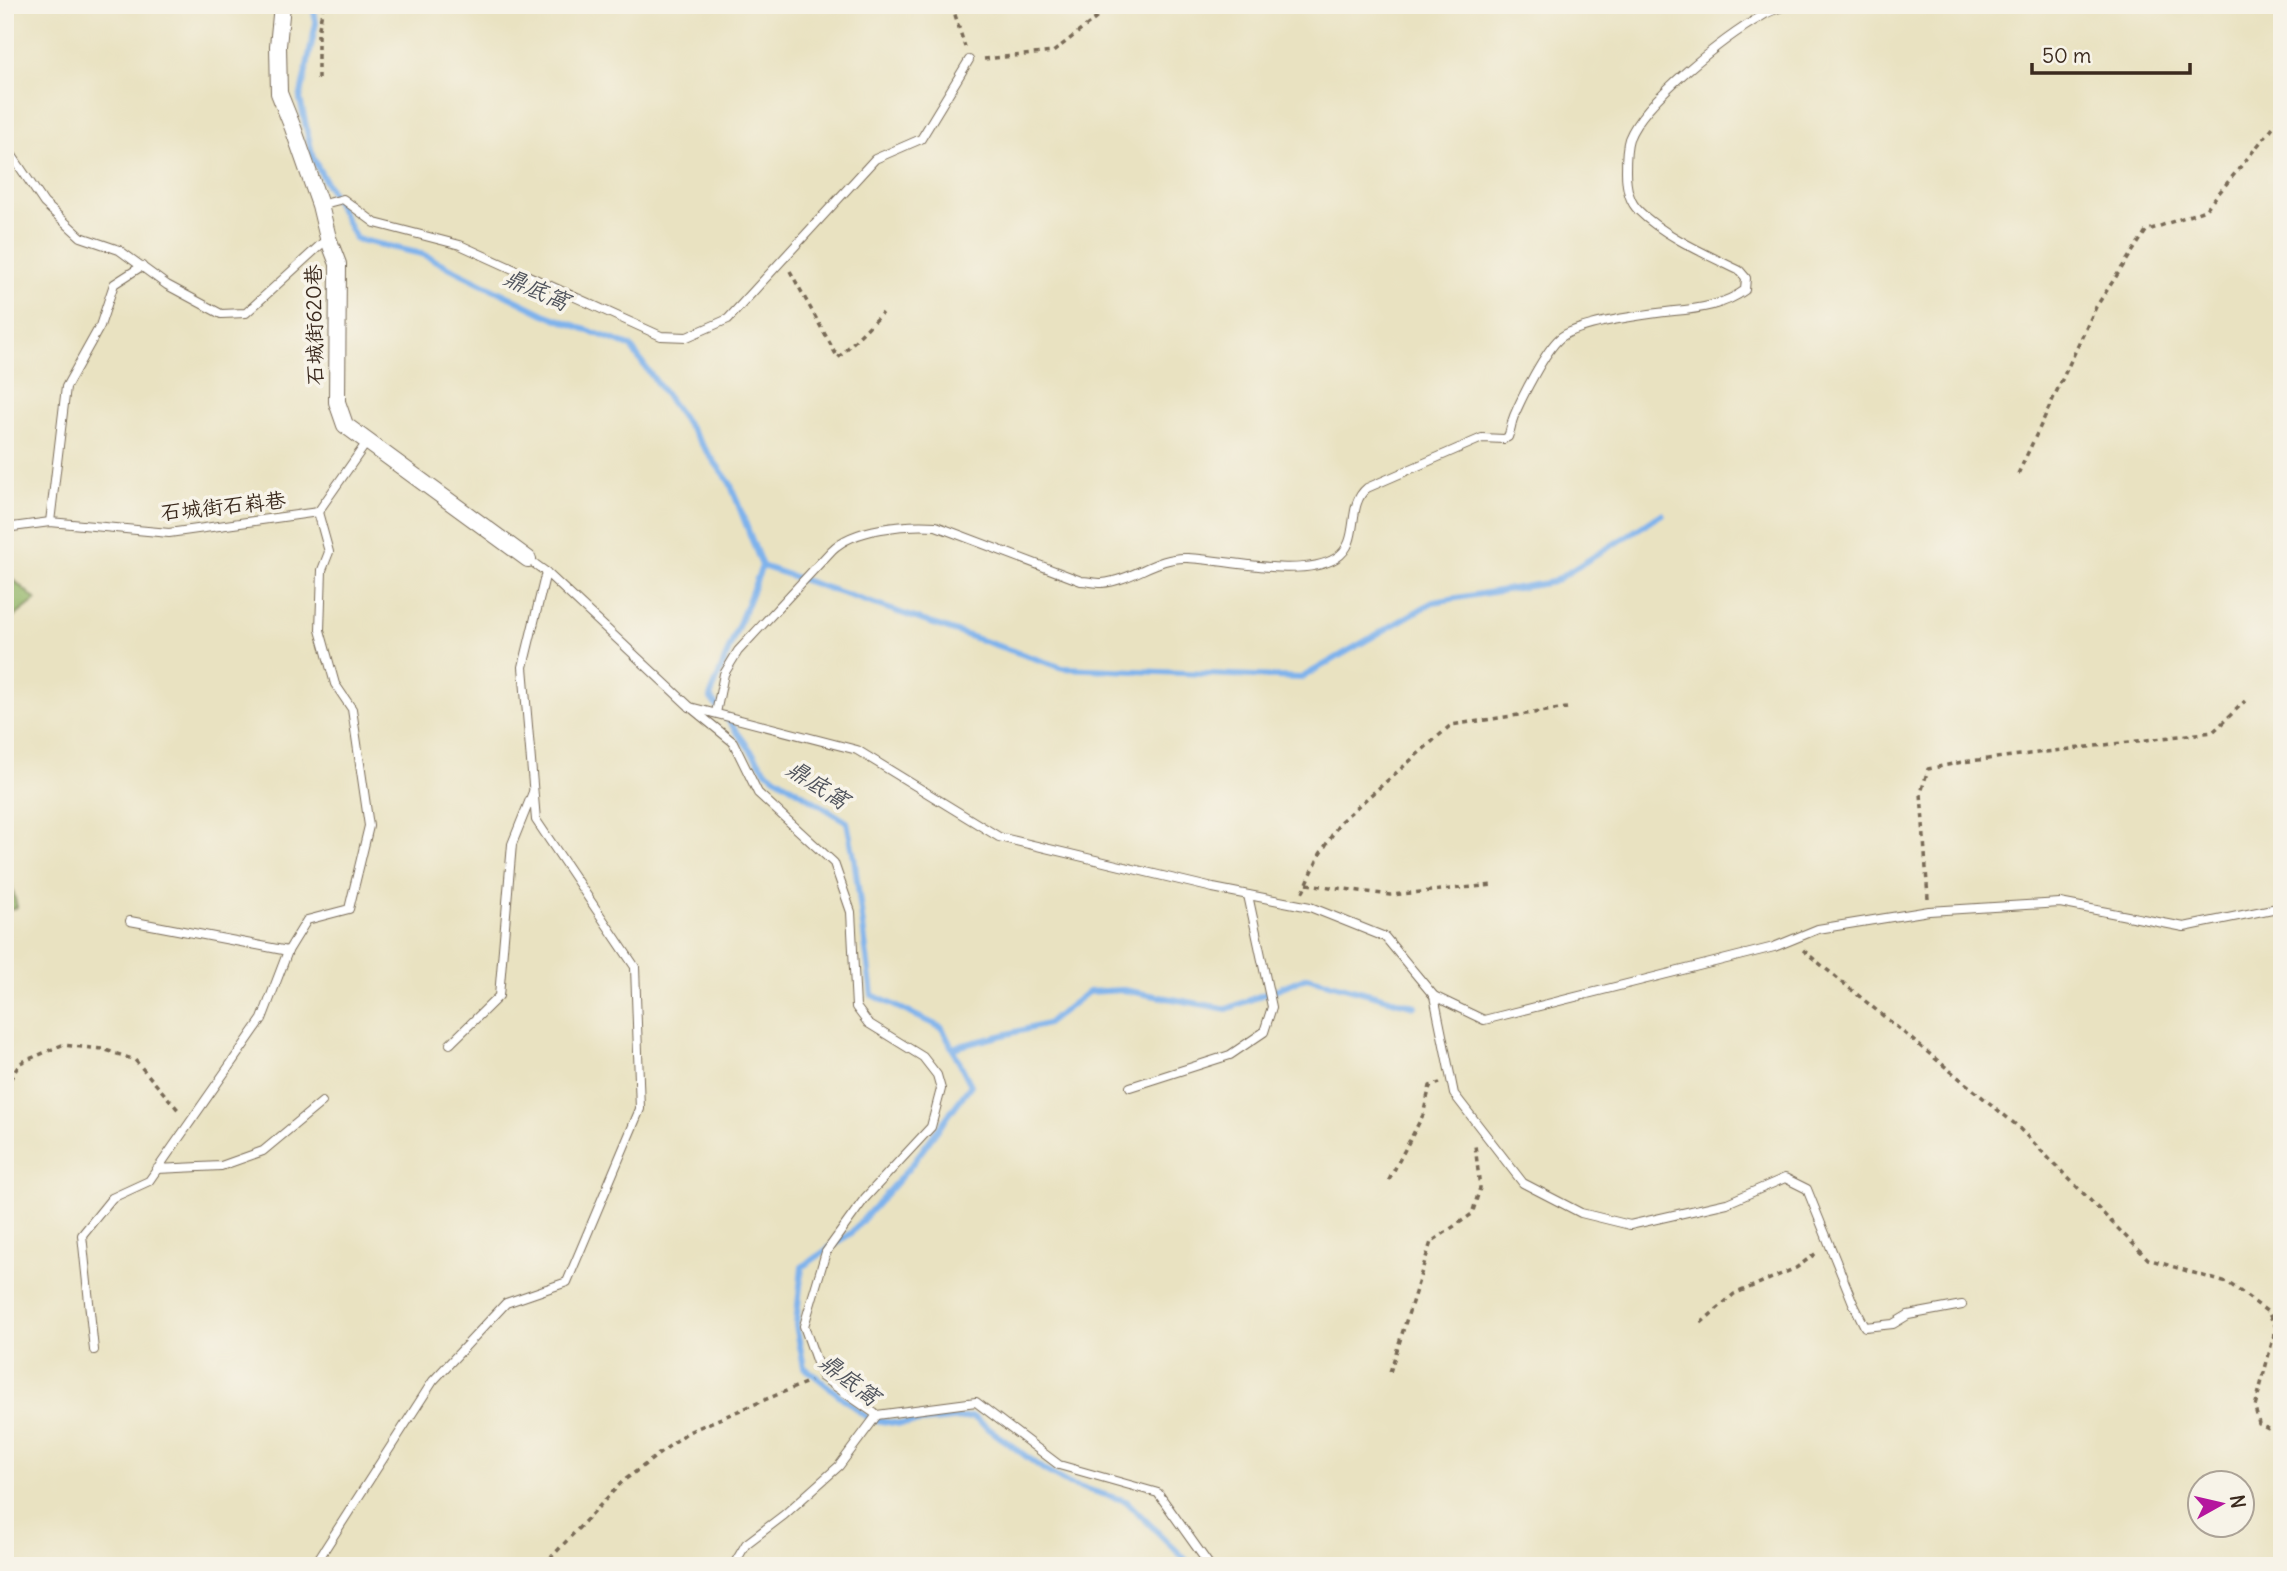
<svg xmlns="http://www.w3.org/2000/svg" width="2287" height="1571" font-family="Delius,'LXGW WenKai TC',sans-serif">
  <rect width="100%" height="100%" fill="#f7f3e8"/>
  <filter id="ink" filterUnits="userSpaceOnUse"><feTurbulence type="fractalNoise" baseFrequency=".0143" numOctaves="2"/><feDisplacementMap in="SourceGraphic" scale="14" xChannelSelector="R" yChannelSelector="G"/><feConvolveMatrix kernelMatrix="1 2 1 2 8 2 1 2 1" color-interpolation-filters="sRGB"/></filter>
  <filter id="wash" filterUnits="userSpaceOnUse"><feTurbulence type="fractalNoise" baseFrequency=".00686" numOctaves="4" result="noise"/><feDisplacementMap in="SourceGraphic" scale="28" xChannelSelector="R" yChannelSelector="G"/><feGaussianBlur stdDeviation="1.57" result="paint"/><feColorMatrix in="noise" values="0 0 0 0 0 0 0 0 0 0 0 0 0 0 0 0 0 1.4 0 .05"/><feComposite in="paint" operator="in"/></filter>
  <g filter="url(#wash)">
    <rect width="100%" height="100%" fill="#e9e2c1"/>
    <g fill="#96b86c" stroke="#687145" stroke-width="2">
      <path d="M5,572L36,600L5,624Z"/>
      <path d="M5,859L17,907L5,912Z"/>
    </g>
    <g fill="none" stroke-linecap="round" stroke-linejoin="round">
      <g stroke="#7eb2ec" stroke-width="6">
        <path d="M313,5L316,23L300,99L313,158L356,239L422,254L544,314L630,346L730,483L762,566L710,697L718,708"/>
        <path d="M762,566L1063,668L1301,678L1433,602L1553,582L1662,514"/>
        <path d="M725,716L766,771L847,822L854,857L872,995L942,1028L971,1085L909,1168L851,1233L802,1267L796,1325L804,1367L869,1419L900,1424L973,1417L1046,1471L1069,1484L1126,1501L1192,1566"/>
        <path d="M952,1048L1047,1024L1088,992L1123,990L1227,1009L1307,977L1415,1006"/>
      </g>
    </g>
  </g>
  <g filter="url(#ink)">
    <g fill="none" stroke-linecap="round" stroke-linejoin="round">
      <defs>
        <g id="lane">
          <path d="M5,145L44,203L81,237L119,250L167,285L221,314L246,313L328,238"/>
          <path d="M320,205L343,199L375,223L460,245L661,336L687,337L728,319L875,159L921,139L969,60"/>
          <path d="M50,522L66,387L100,326L114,284L142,266"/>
          <path d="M5,528L50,522L169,533L318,512L367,442"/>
          <path d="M528,559L546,572L690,707L733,742L758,793L834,863L851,912L856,1007L868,1023L923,1057L937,1075L941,1089L931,1127L865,1198L826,1252L804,1326L822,1377L877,1415L976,1402L1059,1465L1158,1493L1210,1566"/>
          <path d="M690,707L857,750L999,837L1213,888L1310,907L1385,937L1434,996L1454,1094L1523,1183L1581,1213L1630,1225L1727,1203L1785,1178L1807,1189L1853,1303L1865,1327L1893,1324L1908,1315L1962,1305"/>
          <path d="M716,713L724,674L738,651L832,550C854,528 906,524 936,526L1081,581C1087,581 1095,583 1102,583C1132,581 1157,556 1188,558C1227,560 1302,579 1336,558C1362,542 1345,506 1367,488L1482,438L1504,439L1508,437C1511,430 1511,423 1514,416C1522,397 1545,351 1560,338C1579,322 1648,314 1674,311C1698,309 1725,305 1745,290L1746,278L1740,271C1708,255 1664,236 1639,211C1628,201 1626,185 1626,171C1626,161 1626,148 1629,139C1644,100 1725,37 1762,16C1769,11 1778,9 1787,5"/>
          <path d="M130,921L288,951"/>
          <path d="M1434,996L1484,1020L1774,947L1818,929L1929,911L2060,903L2184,927L2282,907"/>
          <path d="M450,1044L499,996L512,844L533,792"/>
          <path d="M1130,1087L1230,1055L1264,1032L1272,1007L1248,895"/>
          <path d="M157,1169L221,1166L263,1151L322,1102"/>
          <path d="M94,1350L82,1235L112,1198L149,1181L262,1019L288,951L307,920L349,909L369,826L352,709L335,684L320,630L322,570L329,552L318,512"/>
          <path d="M314,1566L433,1381L506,1303L567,1282L640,1109L635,967L536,820L523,667L546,572"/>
          <path d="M733,1566L746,1544L784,1515L839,1466L877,1415"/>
        </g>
        <path id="street" d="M282,5L278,46L279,93L293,128L320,205L328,238L338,264L337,402L345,425L528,559"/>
      </defs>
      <use href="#lane" stroke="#786a57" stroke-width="10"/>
      <use href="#street" stroke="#786a57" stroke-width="18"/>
      <g stroke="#786a57" stroke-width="3.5" stroke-dasharray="5 5" stroke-linecap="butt">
        <path d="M952,5L965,47"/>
        <path d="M984,59L1053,52L1113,5"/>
        <path d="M318,79V34L323,5"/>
        <path d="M790,271L838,358L882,313"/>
        <path d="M2018,474L2096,307L2146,231L2205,210L2282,116"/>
        <path d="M1307,884L1390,895L1493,885"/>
        <path d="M1303,892L1320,854L1341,821L1451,725L1567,708"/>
        <path d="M1928,899L1921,793L1928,769L1962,762L2213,732L2245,701"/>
        <path d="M1803,950L2015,1124L2148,1259L2230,1284L2268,1312L2276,1327L2255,1407L2259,1424L2282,1436"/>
        <path d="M5,1088L20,1063L62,1045L103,1049L135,1060L180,1112"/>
        <path d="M1389,1180L1423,1115L1430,1086L1440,1083"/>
        <path d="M1701,1323L1734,1294L1796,1268L1819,1251"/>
        <path d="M1390,1372L1431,1242L1472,1214L1480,1188L1475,1145"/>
        <path d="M543,1566L622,1482L688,1432L810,1381"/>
      </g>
      <use href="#lane" stroke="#fff" stroke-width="8"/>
      <use href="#street" stroke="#fff" stroke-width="16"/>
    </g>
  </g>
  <g text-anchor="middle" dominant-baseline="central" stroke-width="7" stroke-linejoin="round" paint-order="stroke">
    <g font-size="21" fill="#3b2a1e" stroke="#f7f3e8">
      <text transform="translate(314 325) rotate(-91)">石城街620巷</text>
      <text transform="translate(223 506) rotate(-6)">石城街石嵙巷</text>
    </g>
    <g font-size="23" font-style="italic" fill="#4f535c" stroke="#f7f3e8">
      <text transform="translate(537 289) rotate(24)">鼎底窩</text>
      <text transform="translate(818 784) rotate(33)">鼎底窩</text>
      <text transform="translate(850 1379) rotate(38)">鼎底窩</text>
    </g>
  </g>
  <rect width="2287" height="1571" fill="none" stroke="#f7f3e8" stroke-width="28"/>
  <g transform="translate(2221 1504) rotate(82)"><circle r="33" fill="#f7f3e8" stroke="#aca397" stroke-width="2"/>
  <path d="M0-5L12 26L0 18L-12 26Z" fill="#b5179e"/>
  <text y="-10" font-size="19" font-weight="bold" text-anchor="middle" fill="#3b2a1e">N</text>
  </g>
  <path d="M2032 63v10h158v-10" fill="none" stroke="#3b2a1e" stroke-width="3.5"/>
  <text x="2042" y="63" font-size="21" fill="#3b2a1e" stroke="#f7f3e8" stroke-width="5" paint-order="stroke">50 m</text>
</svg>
